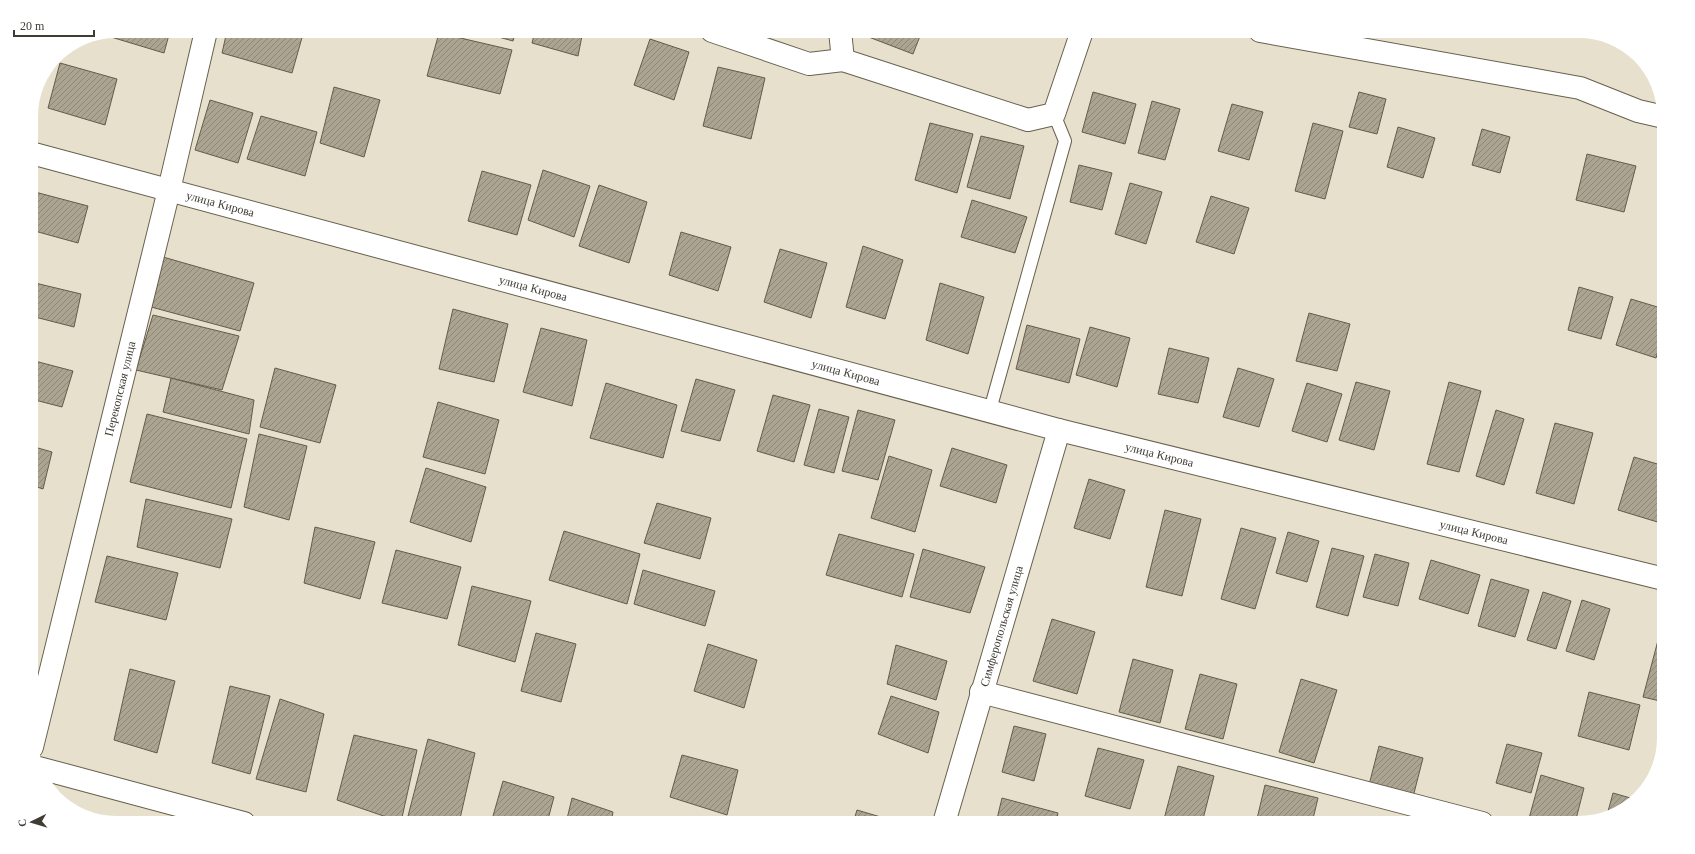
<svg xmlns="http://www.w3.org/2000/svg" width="1695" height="854" font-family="Georgia,serif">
  <defs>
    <pattern id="building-hatch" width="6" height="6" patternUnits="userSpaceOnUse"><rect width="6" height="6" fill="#aba491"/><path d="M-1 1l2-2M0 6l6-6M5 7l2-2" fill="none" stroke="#8d8777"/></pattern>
  </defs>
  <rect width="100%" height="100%" fill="#e7e0cc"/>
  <g fill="url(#building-hatch)" stroke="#625c4b">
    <path d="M116,31H170L164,53L101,34Z"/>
    <path d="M227,31H291L303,34L292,73L222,53Z"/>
    <path d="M477,31H516L513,41Z"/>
    <path d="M535,31H583L578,56L532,43Z"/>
    <path d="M754,31H774L772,37Z"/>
    <path d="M868,31H922L913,54L866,36Z"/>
    <path d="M439,33L512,50L500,94L427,76Z"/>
    <path d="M650,39L689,52L674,100L634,85Z"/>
    <path d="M60,63L117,79L105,125L48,108Z"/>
    <path d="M718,67L765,78L751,139L703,126Z"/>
    <path d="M334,87L380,100L364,157L320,143Z"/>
    <path d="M1093,92L1136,104L1125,144L1082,132Z"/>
    <path d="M1359,92L1386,99L1377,134L1349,127Z"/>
    <path d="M210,100L253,113L238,163L195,150Z"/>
    <path d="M1152,101L1180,109L1165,160L1138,153Z"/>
    <path d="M1232,104L1263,112L1249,160L1218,151Z"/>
    <path d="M261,116L317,132L305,176L247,159Z"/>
    <path d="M930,123L973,134L957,193L915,180Z"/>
    <path d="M1313,123L1343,131L1325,199L1295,191Z"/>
    <path d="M1398,127L1435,138L1423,178L1387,167Z"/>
    <path d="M1482,129L1510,137L1500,173L1472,165Z"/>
    <path d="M981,136L1024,146L1010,199L967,187Z"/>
    <path d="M1587,154L1636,166L1624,212L1576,200Z"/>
    <path d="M1079,165L1112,173L1102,210L1070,202Z"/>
    <path d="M543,170L590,186L574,237L528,220Z"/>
    <path d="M482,171L531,185L517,235L468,221Z"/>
    <path d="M1130,183L1162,192L1146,244L1115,234Z"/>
    <path d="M599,185L647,202L629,263L579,246Z"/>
    <path d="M35,192L88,206L78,243L31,230V207Z"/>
    <path d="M1211,196L1249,208L1234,254L1196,242Z"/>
    <path d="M972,200L1027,217L1015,253L961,237Z"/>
    <path d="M681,232L731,247L718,291L669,275Z"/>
    <path d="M863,246L903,260L885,319L846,307Z"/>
    <path d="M780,249L827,263L811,318L764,302Z"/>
    <path d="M163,257L254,283L240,331L151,307Z"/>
    <path d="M31,282L81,294L74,327L31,316Z"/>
    <path d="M940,283L984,297L968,354L926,340Z"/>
    <path d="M1579,287L1613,297L1601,339L1568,330Z"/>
    <path d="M1631,299L1664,309V332L1656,358L1616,345Z"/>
    <path d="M453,309L508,324L494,382L439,369Z"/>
    <path d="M1309,313L1350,324L1337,371L1296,361Z"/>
    <path d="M153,315L239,336L222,390L136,370Z"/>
    <path d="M1027,325L1080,339L1069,383L1016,369Z"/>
    <path d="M1090,327L1130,338L1117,387L1076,375Z"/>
    <path d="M541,328L587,340L572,406L523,392Z"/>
    <path d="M1169,348L1209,358L1198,403L1158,394Z"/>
    <path d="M31,360L73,371L62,407L31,399Z"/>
    <path d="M275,368L336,385L320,443L260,427Z"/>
    <path d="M1238,368L1274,379L1259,427L1223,417Z"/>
    <path d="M171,378L254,400L249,434L163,412Z"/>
    <path d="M696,379L735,390L720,441L681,431Z"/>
    <path d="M1356,382L1390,391L1374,450L1339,440Z"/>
    <path d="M1449,382L1481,391L1459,472L1427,464Z"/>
    <path d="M606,383L677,405L663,458L590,438Z"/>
    <path d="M1307,383L1342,394L1327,442L1292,431Z"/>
    <path d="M773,395L810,405L794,462L757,451Z"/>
    <path d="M438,402L499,420L485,474L423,457Z"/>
    <path d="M819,409L849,417L834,473L804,465Z"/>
    <path d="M858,410L895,420L878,480L842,471Z"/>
    <path d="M1496,410L1524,419L1504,485L1476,476Z"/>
    <path d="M147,414L247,439L231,508L130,482Z"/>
    <path d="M1555,423L1593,433L1574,504L1536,493Z"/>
    <path d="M259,434L307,446L289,520L244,507Z"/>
    <path d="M31,446L52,452L43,489L31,485Z"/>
    <path d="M952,448L1007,465L996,503L940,486Z"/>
    <path d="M889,456L932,470L915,532L871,518Z"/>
    <path d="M1634,457L1664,466V524L1618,510Z"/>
    <path d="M426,468L486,487L471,542L410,522Z"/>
    <path d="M1089,479L1125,490L1110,539L1074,528Z"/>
    <path d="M146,499L232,519L220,568L137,547Z"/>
    <path d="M657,503L711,518L700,559L644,543Z"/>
    <path d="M1165,510L1201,519L1182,596L1146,587Z"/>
    <path d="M315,527L375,542L360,599L304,583Z"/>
    <path d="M1241,528L1276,538L1255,609L1221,599Z"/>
    <path d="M564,531L640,554L627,604L549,580Z"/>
    <path d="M1288,532L1319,541L1307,582L1276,573Z"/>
    <path d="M839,534L914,554L902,597L826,575Z"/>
    <path d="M1332,548L1364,556L1348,616L1316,607Z"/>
    <path d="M923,549L985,567L970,613L910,597Z"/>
    <path d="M396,550L461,567L447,619L382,603Z"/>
    <path d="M1375,554L1409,563L1398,606L1363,597Z"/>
    <path d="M107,556L178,573L166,620L95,602Z"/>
    <path d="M1431,560L1480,575L1468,614L1419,599Z"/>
    <path d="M643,570L715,591L705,626L634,604Z"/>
    <path d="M1491,579L1529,590L1515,637L1478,626Z"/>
    <path d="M472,586L531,601L515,662L458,645Z"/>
    <path d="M1543,592L1571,601L1556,649L1527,640Z"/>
    <path d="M1582,600L1610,609L1594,660L1566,651Z"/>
    <path d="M1052,619L1095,632L1077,694L1033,681Z"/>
    <path d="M1661,629L1664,630V702L1643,697Z"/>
    <path d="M536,633L576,644L561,702L521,691Z"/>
    <path d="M708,644L757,660L744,708L694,691Z"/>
    <path d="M896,645L947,661L936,700L887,684Z"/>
    <path d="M1133,659L1173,670L1160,723L1119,712Z"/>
    <path d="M130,669L175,681L157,753L114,740Z"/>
    <path d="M1200,674L1237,684L1223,739L1185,729Z"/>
    <path d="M1301,679L1337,690L1314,763L1279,752Z"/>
    <path d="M230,686L270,696L250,774L212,763Z"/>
    <path d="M1589,692L1640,705L1629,750L1578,736Z"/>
    <path d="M891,696L939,712L928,753L878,734Z"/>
    <path d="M280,699L324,714L306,792L256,779Z"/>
    <path d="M1014,726L1046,734L1034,781L1002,772Z"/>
    <path d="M354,735L417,750L401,822L337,800Z"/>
    <path d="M428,739L475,753L459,823H417L407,820Z"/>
    <path d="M1507,744L1542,753L1531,793L1496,783Z"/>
    <path d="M1379,746L1423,758L1413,797L1369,785Z"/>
    <path d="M1098,748L1144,760L1130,809L1085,796Z"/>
    <path d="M682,755L738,770L727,815L670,797Z"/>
    <path d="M1178,766L1214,776L1202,823H1163Z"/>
    <path d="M1541,775L1584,788L1575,823H1533L1528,822Z"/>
    <path d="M503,781L554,797L547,823H491Z"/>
    <path d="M1265,785L1318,798L1312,823H1256Z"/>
    <path d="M1613,793L1634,799L1626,809L1607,815Z"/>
    <path d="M572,798L613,812L611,823H566Z"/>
    <path d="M1002,798L1058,813L1056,823H996Z"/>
    <path d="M857,810L901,823H853Z"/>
  </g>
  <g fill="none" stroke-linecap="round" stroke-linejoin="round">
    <defs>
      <path id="service" d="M990,410L1065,141L1054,114"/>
      <g id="minor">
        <path d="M712,31L809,64L843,60"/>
        <path d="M840,31L843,60L1028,120L1054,114L1082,31"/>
        <path d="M1260,31L1580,88L1638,111L1664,117"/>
        <path id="s1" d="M31,153L1059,430L1664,579"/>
        <path d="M981,692L1482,823"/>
        <path id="s2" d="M32,747L169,190L206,31"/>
        <path id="s3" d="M944,823L1059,430"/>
      </g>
      <path id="secondary" d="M39,768L244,823"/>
    </defs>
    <use href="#service" stroke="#67604f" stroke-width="14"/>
    <use href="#minor" stroke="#67604f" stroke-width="24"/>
    <use href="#secondary" stroke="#67604f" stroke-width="24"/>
    <use href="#service" stroke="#fff" stroke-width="12"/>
    <use href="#minor" stroke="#fff" stroke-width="22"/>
    <use href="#secondary" stroke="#fff" stroke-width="22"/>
  </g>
  <g text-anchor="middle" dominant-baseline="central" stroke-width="4" stroke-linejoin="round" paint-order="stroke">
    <g font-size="12" fill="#3f3c34" stroke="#fff">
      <text stroke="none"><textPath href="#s1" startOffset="196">улица Кирова</textPath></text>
      <text stroke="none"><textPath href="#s1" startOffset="520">улица Кирова</textPath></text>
      <text stroke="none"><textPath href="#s1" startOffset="844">улица Кирова</textPath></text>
      <text stroke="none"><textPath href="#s2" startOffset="369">Перекопская улица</textPath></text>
      <text stroke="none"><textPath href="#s1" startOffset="1168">улица Кирова</textPath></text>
      <text stroke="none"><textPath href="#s1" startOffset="1492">улица Кирова</textPath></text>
      <text stroke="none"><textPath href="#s3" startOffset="205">Симферопольская улица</textPath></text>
    </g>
  </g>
  <path d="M0 0H1695V854H0ZM116 38H1579A78 78 0 0 1 1657 116V738A78 78 0 0 1 1579 816H116A78 78 0 0 1 38 738V116A78 78 0 0 1 116 38Z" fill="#fff" fill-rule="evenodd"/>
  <g transform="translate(32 822) rotate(265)" stroke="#ffffff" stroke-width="3" paint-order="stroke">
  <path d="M0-3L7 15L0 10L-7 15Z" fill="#3f3c34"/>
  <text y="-6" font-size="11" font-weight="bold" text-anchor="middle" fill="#3f3c34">С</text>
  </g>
  <path d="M14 30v6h80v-6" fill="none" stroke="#3f3c34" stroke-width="2"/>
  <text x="20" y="30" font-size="12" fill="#3f3c34" stroke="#ffffff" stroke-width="3" paint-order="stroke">20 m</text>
</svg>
